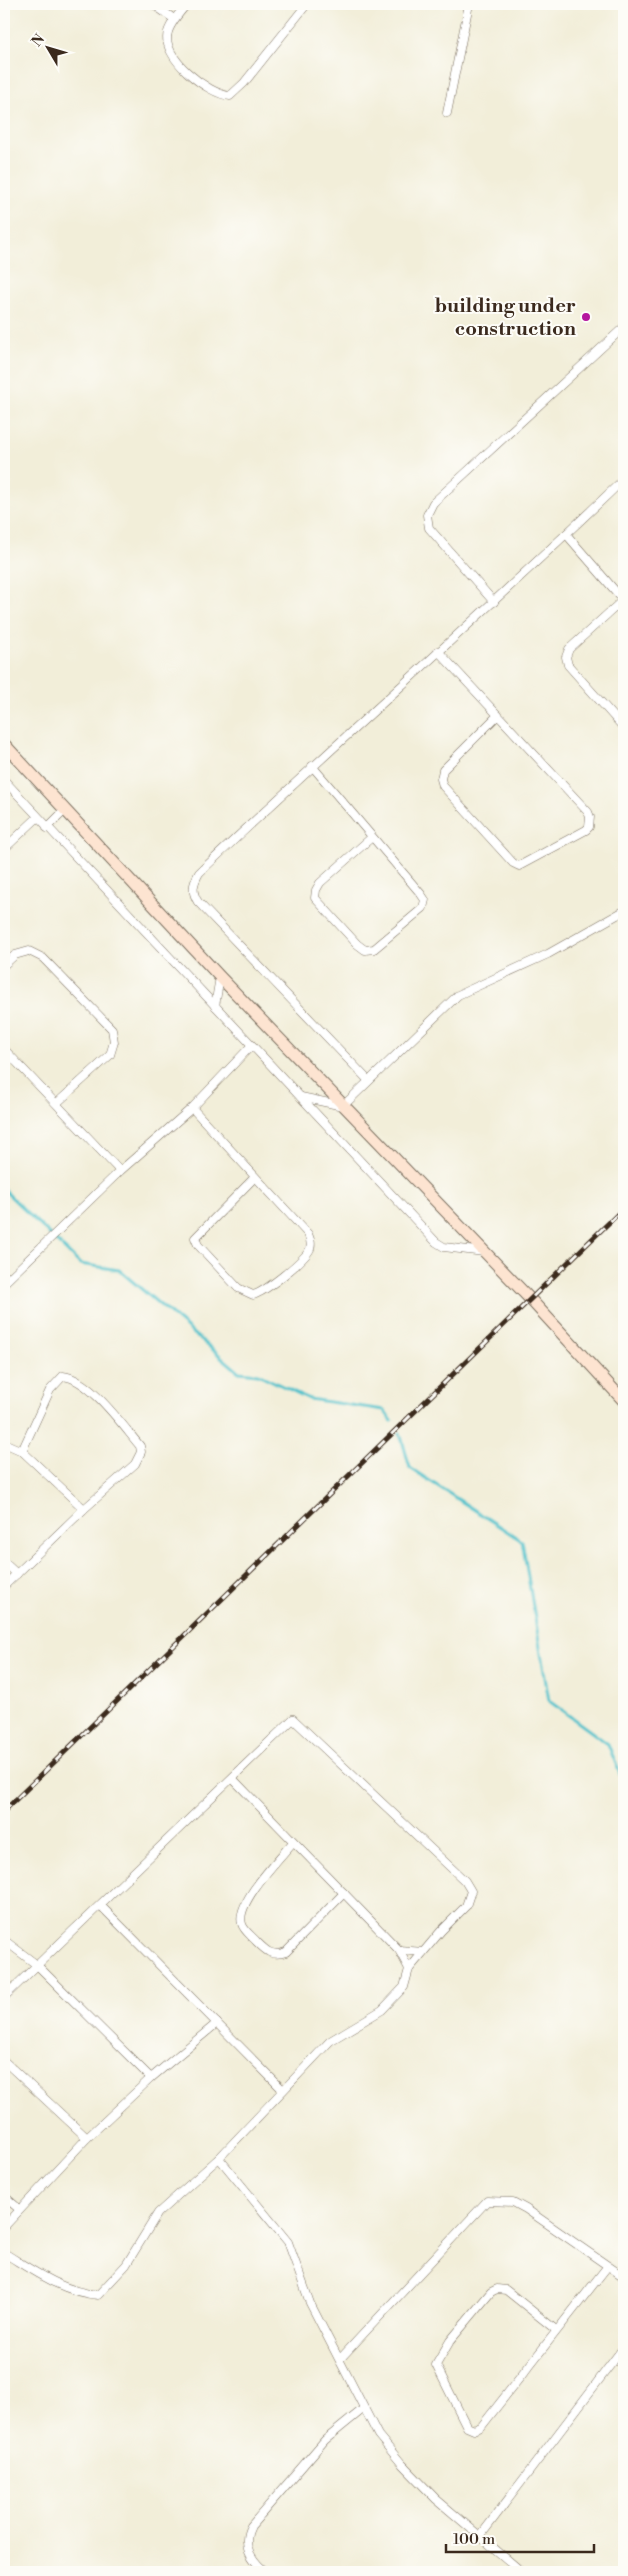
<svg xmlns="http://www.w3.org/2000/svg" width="628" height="2576" font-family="'Libre Bodoni',serif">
  <rect width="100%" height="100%" fill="#fdfcf7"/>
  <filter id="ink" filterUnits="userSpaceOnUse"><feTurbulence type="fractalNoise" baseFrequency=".02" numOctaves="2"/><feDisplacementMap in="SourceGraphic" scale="10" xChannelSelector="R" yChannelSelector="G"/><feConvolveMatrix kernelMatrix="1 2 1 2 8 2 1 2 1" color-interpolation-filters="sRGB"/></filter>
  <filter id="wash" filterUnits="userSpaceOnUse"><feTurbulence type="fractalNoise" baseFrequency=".0096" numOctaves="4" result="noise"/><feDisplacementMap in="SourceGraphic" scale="20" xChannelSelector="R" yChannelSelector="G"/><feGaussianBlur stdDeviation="1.12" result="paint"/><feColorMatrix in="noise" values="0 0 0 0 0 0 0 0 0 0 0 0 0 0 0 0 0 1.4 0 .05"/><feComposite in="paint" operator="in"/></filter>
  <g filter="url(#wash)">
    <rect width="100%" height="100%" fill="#f2eed9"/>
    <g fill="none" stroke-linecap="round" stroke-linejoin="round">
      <g stroke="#56c3cc" stroke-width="3">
        <path d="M4,1190L80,1264L119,1270L239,1372L258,1374L309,1399L384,1410L392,1421"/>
        <path d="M400,1433L410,1468L522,1541L549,1701L608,1744L624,1784"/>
      </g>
    </g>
  </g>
  <g filter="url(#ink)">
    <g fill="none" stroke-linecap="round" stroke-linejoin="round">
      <defs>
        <g id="street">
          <path d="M153,4L174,19"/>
          <path d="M187,4C180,12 171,22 168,32C160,57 208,94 230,96L244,83L307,4"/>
          <path d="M447,113L469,4"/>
          <path d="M566,534L624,601"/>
          <path d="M623,600L569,649L566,657L568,665L624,728"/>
          <path d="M494,602L429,528L427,515L433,503L624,327"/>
          <path d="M438,651L588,812L590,817L589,827L586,830L519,866L513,863L443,786L441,779L443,770L498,715"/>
          <path d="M312,766L421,894L425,900L423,908L374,949L365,950L357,944L315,898L316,890L320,883L372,837"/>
          <path d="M4,780L436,1242L444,1247L484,1252"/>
          <path d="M47,828L65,810"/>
          <path d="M4,849L37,818"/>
          <path d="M4,965L15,955L29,951L43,958L112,1029L114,1042L110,1055L57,1103"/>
          <path d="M215,1006L220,977"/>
          <path d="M4,1049L120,1171"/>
          <path d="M368,1080L198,902C191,891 193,884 199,873C339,740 485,613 624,479"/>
          <path d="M301,1097L343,1106L458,995L548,954L624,911"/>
          <path d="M192,1108L308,1234C310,1239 312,1243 310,1249C305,1260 265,1292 253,1295L238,1288L198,1245L195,1238L255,1177"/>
          <path d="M4,1283L120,1171L192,1108L251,1046"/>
          <path d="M4,1443L22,1451L50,1390L63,1376C90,1379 123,1426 140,1446L141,1452L135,1464L84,1509L4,1586"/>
          <path d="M22,1451L84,1509"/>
          <path d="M4,1562L17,1574"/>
          <path d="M233,1779L399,1950L409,1969"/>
          <path d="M293,1842C280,1858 235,1903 242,1924C244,1931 252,1936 257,1942C266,1951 272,1957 286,1952L344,1893"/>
          <path d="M100,1905L283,2090"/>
          <path d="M4,1940L37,1965L151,2078"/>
          <path d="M399,1950L423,1952"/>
          <path d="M4,1997L293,1719L465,1881L471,1891L466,1906L441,1931L409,1969L404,1987L382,2010L330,2041L219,2158L158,2213L126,2265L98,2295C62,2292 34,2271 4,2253"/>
          <path d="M4,2061L87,2138L151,2078L217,2023"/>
          <path d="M219,2158L288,2242L310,2303L378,2435L402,2464L436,2499L522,2572"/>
          <path d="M4,2196L19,2209"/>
          <path d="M4,2227L87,2138"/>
          <path d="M556,2330L506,2290L497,2289L491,2292L450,2341L436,2365L467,2427L474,2430L481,2427L607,2267"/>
          <path d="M340,2359L487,2201L513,2202L526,2209L624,2277"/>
          <path d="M481,2535L624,2347"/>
          <path d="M266,2572C251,2560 241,2544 251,2526L325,2440L363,2409"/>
        </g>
        <path id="secondary" d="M4,744L220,977L531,1300L624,1401"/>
      </defs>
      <use href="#street" stroke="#7b6f5f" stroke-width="9"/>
      <use href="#secondary" stroke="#7b6f5f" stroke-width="13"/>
      <use href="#street" stroke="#fff" stroke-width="8"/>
      <use href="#secondary" stroke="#fde4d1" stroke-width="11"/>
      <defs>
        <path id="rail" d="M4,1811L624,1208"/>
      </defs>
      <use href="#rail" stroke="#3b2a1e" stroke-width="5"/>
      <use href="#rail" stroke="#fdfcf7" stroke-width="3" stroke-dasharray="9" stroke-linecap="butt"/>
    </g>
  </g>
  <circle fill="#b5179e" stroke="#fdfcf7" stroke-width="2" cx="586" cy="317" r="5"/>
  <g text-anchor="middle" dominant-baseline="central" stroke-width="4" stroke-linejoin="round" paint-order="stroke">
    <g font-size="20" font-weight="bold" fill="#3b2a1e" stroke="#fdfcf7" text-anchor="end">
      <text x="576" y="306">building under<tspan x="576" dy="23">construction</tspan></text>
    </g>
  </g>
  <rect width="628" height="2576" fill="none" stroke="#fdfcf7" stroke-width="20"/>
  <g transform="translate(48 48) rotate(308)" stroke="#fdfcf7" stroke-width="4" paint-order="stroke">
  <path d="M0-4L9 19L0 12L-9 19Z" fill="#3b2a1e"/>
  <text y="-8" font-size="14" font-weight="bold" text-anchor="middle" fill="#3b2a1e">N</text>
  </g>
  <path d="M446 2544v8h148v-8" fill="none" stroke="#3b2a1e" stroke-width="2.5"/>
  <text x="453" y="2544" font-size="15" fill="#3b2a1e" stroke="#fdfcf7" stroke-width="4" paint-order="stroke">100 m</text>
</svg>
